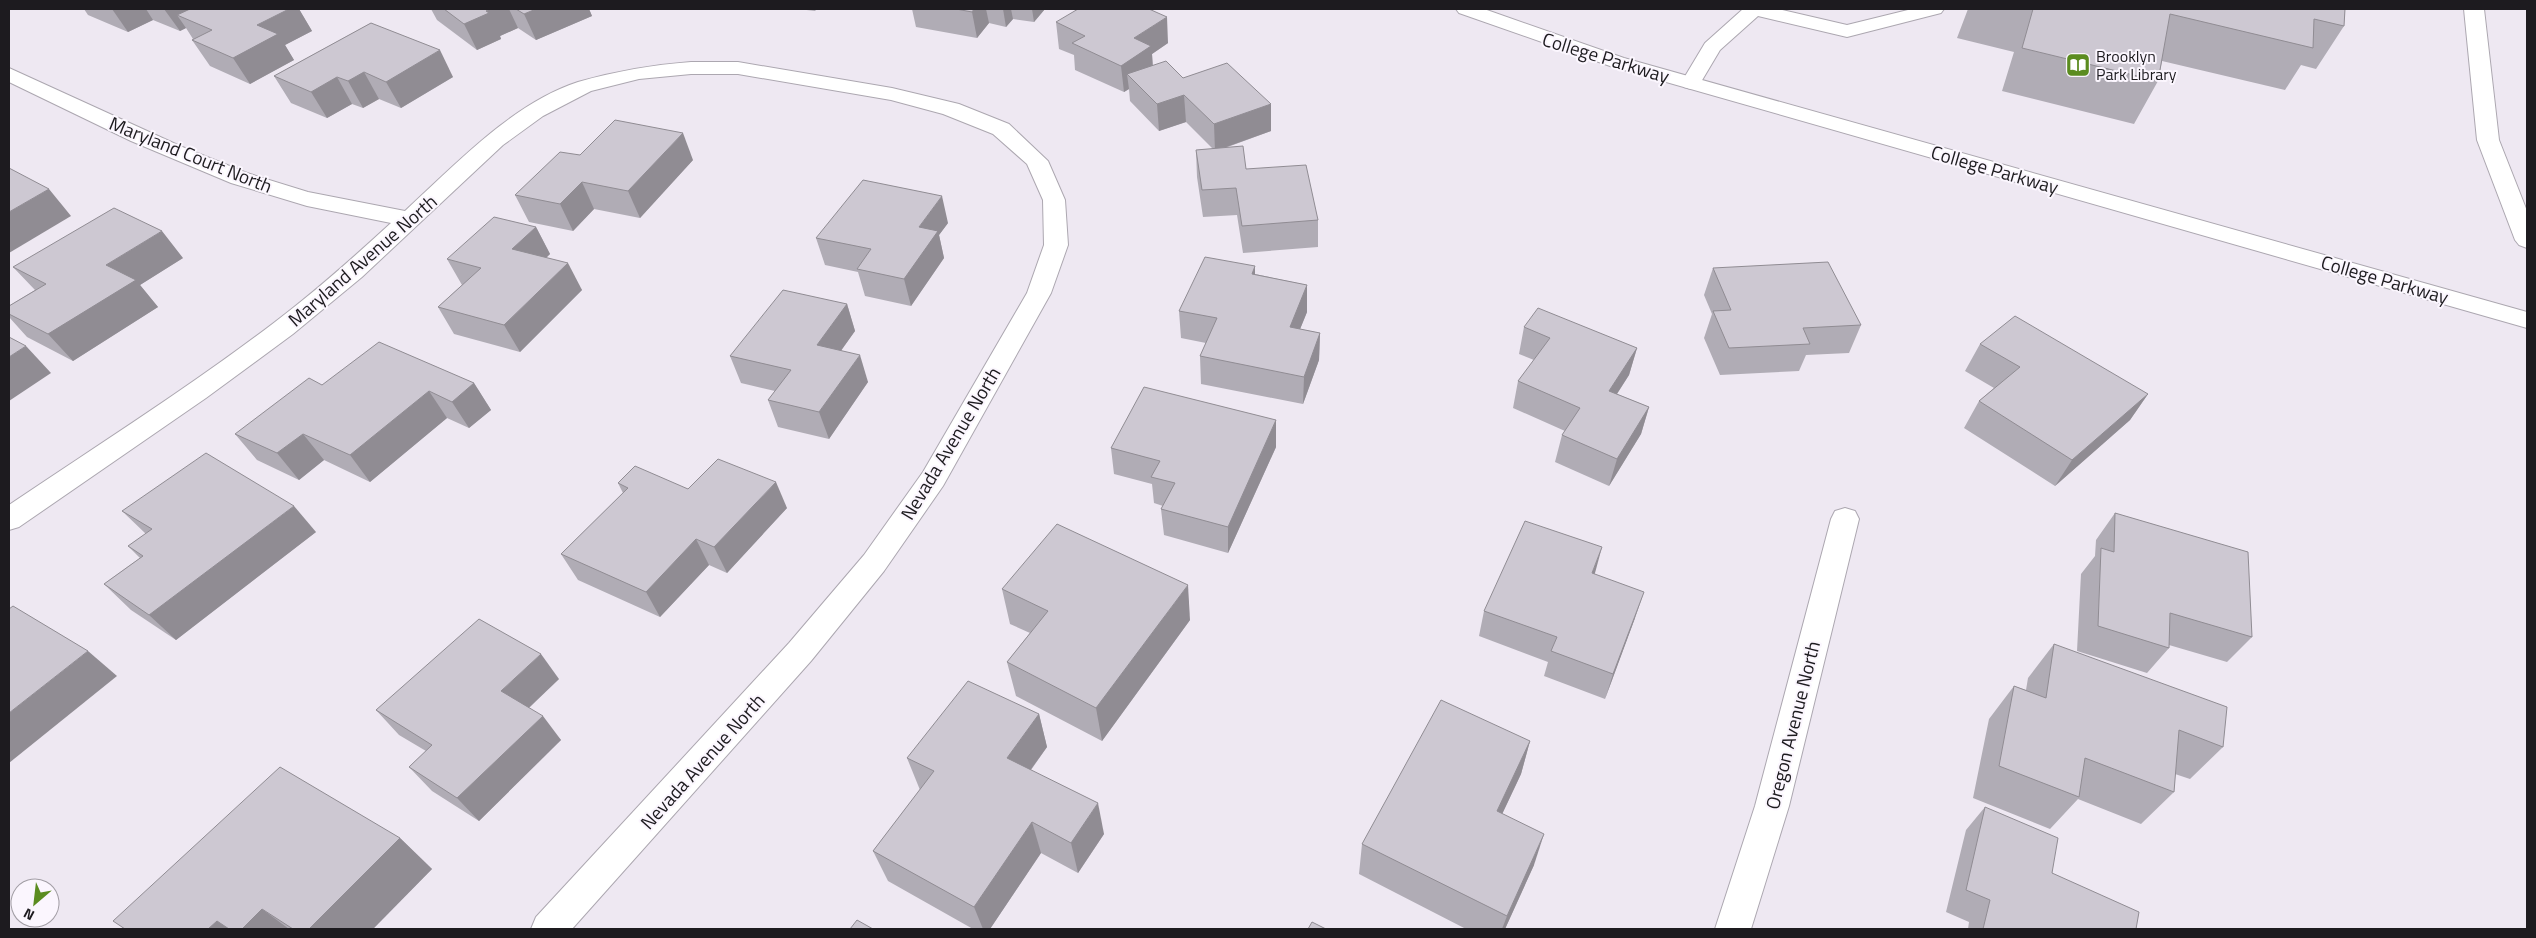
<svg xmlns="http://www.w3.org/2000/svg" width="2536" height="938" font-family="'Titillium Web',sans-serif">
  <rect width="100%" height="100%" fill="#eee8f2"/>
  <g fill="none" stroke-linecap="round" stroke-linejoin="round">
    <defs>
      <path id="lane" d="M1743,9H1778L1847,25L1912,9H1944L1941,13L1847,37L1758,16L1720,50L1698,87L1691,89L1684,87L1681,83L1705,43Z"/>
      <g id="street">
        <path d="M1456,9H1484L1624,58L2527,312V328L1610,66L1459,13Z"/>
        <path d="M691,62H738L892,88L959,104L1009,124L1048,161L1065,200L1068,245L1051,293L943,486L884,571L811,661L572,929H531L536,917L789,643L864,555L923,472L1027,293L1044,245L1043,200L1027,164L993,134L943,114L891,100L738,74H691L639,79L591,91L543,116L503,145L362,277L293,334L206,398L19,527L9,530V505C98,445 190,387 275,322C316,291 354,257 391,223L307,206L231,183L131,141L9,82V68L180,146L247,173L308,192L405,211C455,165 513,103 578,82C616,71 652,65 691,62Z"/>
        <path d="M1845,508L1855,511L1859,519L1789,806L1751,929H1715L1755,806L1831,519L1835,511Z"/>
      </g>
      <path id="secondary" d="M2464,9H2484L2499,140L2527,211V248L2519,245L2515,240L2477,140Z"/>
    </defs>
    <use href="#lane" stroke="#aca7b0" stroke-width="2"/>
    <use href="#street" stroke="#aca7b0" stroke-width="2"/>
    <use href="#secondary" stroke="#aca7b0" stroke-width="2"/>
    <use href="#lane" fill="#fff" fill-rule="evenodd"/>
    <use href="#street" fill="#fff" fill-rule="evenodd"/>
    <use href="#secondary" fill="#fff" fill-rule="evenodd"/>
  </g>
  <g fill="#b0acb5">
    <path d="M84,9H299L312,31L285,45L294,60L250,84L210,66L192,40L193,39L186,28L180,31L153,20L128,32L88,15Z"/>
    <path d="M431,9H589L592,16L536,40L518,28L500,36L501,39L477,50L437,20Z"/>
    <path d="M798,9H817L815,11Z"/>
    <path d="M912,9H1045L1034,22L1013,19L1006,27L989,23L977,38L916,27Z"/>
    <path d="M1968,9H2345L2344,26L2316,69L2301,65L2285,90L2162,61L2158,81L2134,124L2002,91L2014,52L1957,38Z"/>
    <path d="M1056,22L1168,43L1152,54L1153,66L1183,78L1271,104V131L1225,148L1246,169L1318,220V247L1243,253L1237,215L1203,217L1197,177L1196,150L1213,149L1186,122L1159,131L1130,101L1129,89L1124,92L1075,70L1074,55L1059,49Z"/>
    <path d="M371,23L453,77L401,108L379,99L363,108L352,104L327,118L291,103L274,76Z"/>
    <path d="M580,155L693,160L640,218L594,209L573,231L529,222L515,195Z"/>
    <path d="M948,223L939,235L944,258L911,306L865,296L858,272L825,265L816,238Z"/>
    <path d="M536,227L550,254L546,258L582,290L520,352L454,334L438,307L462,285L447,259Z"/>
    <path d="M183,258L140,285L158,307L73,361L27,337L9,317V306L35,290L13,267Z"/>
    <path d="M1255,266V274L1307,285V312L1300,329L1320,333L1319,360L1303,404L1201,384L1200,356L1206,343L1181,338L1179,311Z"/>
    <path d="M1713,268L1861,325L1849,353L1806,355L1799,371L1720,375L1704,338L1712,314L1704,295Z"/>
    <path d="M847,304L855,331L841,350L868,382L829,439L778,427L768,400L775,391L741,383L730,356Z"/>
    <path d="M1524,327L1637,348L1629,375L1617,394L1649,407L1641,434L1609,486L1555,462L1562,435L1565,431L1513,408L1518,381L1534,360L1519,354Z"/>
    <path d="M1980,344L2148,394L2130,420L2055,486L1964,428L1979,401L1994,388L1965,371Z"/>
    <path d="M474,383L491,410L469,428L447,418L370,482L324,460L299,480L257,460L235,434L322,385Z"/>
    <path d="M1276,420V447L1228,553L1164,535L1161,509L1163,506L1154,503L1152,484L1114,474L1111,448Z"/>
    <path d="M618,483L688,489L787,508L727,573L709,565L660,617L578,580L561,554L623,493Z"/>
    <path d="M122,511L316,532L176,640L131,610L104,584L140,558L128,546L146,534Z"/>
    <path d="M2115,513L2252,637L2227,662L2169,645V648L2147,673L2077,651L2081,574L2095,556L2096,540Z"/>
    <path d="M1594,574L1635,618L1605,699L1544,676L1548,662L1479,636L1484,611Z"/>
    <path d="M1002,589L1190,620L1102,741L1016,696L1007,662L1030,633L1010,624Z"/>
    <path d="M2054,644L2223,747L2190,779L2175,774L2174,792L2141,824L2078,799L2050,829L1973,798L1989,719L2014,686L2026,690L2028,678Z"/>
    <path d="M559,679L529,708L561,740L479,821L432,791L409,767L426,751L399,735L376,710Z"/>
    <path d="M1039,714L1047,747L1031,770L1104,834L1078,873L1041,853L990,929H973L888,881L873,851L920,790L907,758Z"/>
    <path d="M1530,741L1521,774L1502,814L1534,865L1505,929H1466L1359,874L1362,844Z"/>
    <path d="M1985,807L2052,873L2136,929H1968L1969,922L1946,912L1966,830Z"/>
    <path d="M400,838L432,869L373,929H125Z"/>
  </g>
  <g fill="#908c93">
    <path d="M112,9H146L153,20L128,32Z"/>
    <path d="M164,9H224L177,15L186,28L180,31Z"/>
    <path d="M289,9H299L312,31L285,45L294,60L250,84L233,58L257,25Z"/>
    <path d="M490,9H509L518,28L500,36L501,39L477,50L464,24Z"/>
    <path d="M536,9H589L592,16L536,40L524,14Z"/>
    <path d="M974,9H986L989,23L977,38L972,12Z"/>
    <path d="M1003,9H1011L1013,19L1006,27Z"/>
    <path d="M1032,9H1045L1034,22Z"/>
    <path d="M1167,17L1168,43L1152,54L1153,73L1127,74L1129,89L1124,92L1121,66L1134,38Z"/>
    <path d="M440,50L453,77L401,108L386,82Z"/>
    <path d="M364,72L379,99L363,108L348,81Z"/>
    <path d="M337,77L352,104L327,118L311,92Z"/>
    <path d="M1184,95L1186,122L1159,131L1157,104Z"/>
    <path d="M1271,104V131L1215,151L1214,124Z"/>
    <path d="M683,133L693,160L640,218L628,191Z"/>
    <path d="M582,182L594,209L573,231L560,204Z"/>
    <path d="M49,189L71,216L9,253V212Z"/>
    <path d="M942,196L948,223L939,235L944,258L911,306L904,279L919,227Z"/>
    <path d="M536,227L550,254L527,276L512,249Z"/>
    <path d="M162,231L183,258L140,285L158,307L73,361L48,334L106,265Z"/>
    <path d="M568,263L582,290L520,352L504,325Z"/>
    <path d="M1255,266V293L1252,274Z"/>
    <path d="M1307,285V312L1290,354V327Z"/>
    <path d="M847,304L855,331L826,372L817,345Z"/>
    <path d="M1320,333L1319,360L1303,404L1304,377Z"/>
    <path d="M26,346L51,373L9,401V357Z"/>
    <path d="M1637,348L1629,375L1602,417L1609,391Z"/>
    <path d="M860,355L868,382L829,439L819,412Z"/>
    <path d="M474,383L491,410L469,428L452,402Z"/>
    <path d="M429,391L447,418L370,482L350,455Z"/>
    <path d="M2148,394L2130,420L2055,486L2072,460Z"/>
    <path d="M1649,407L1641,434L1609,486L1617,459Z"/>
    <path d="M1276,420V447L1228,553V527Z"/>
    <path d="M303,434L324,460L299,480L277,453Z"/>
    <path d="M776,482L787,508L727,573L714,547Z"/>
    <path d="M294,506L316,532L176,640L149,615Z"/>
    <path d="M696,539L709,565L660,617L646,592Z"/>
    <path d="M1602,547L1595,573L1584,599L1592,573Z"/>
    <path d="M1188,585L1190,620L1102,741L1096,708Z"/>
    <path d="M1644,592L1635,618L1605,699L1613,674Z"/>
    <path d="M88,651L117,676L9,763V713Z"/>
    <path d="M541,654L559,679L521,715L501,691Z"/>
    <path d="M1039,714L1047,747L1016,790L1007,758Z"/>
    <path d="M543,716L561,740L479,821L457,798Z"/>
    <path d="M1530,741L1521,774L1489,842L1497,811Z"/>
    <path d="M1098,803L1104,834L1078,873L1071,843Z"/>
    <path d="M1032,822L1041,853L990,929H983L974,907Z"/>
    <path d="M1544,834L1534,865L1505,929H1502L1507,916Z"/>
    <path d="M400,838L432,869L373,929H309Z"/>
    <path d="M262,909L289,929H242Z"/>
    <path d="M217,921L229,929H208Z"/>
  </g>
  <g fill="#cdc8d2" stroke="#908c93">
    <path d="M190,9H289L257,25L278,34L233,58L192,40L212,30L177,15Z"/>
    <path d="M444,9H490L486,11L489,13L464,24Z"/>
    <path d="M516,9H536L524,14Z"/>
    <path d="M956,9H974L972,12Z"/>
    <path d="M1078,9H1149L1167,17L1134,38L1151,46L1121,66L1072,43L1085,36L1056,22Z"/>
    <path d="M2031,9H2345L2344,26L2314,19L2313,48L2170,14L2158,81L2022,48L2033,9Z"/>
    <path d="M371,23L440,50L386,82L364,72L348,81L337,77L311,92L274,76Z"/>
    <path d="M1166,61L1183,78L1227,63L1271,104L1214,124L1184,95L1157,104L1127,74Z"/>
    <path d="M615,120L683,133L628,191L582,182L560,204L515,195L560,152L580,155Z"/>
    <path d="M1243,146L1246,169L1306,165L1318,220L1242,226L1236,188L1202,190L1196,150Z"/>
    <path d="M9,168L49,189L9,212Z"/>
    <path d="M863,180L942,196L919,227L938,231L904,279L857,269L871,249L816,238Z"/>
    <path d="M114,208L162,231L106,265L136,280L48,334L9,314V306L46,284L13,267Z"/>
    <path d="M494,217L536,227L512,249L568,263L504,325L438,307L481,268L447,259Z"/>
    <path d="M1205,257L1255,266L1252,274L1307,285L1290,327L1320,333L1304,377L1200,356L1217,318L1179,311Z"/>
    <path d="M1828,262L1861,325L1803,328L1810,344L1729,348L1713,311L1731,310L1713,268Z"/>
    <path d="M783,290L847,304L817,345L860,355L819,412L768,400L791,370L730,356Z"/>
    <path d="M1538,308L1637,348L1609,391L1649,407L1617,459L1562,435L1580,408L1518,381L1550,338L1524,327Z"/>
    <path d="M2015,316L2148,394L2072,460L1979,401L2020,367L1980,344Z"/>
    <path d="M9,337L26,346L9,357Z"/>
    <path d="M379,342L474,383L452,402L429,391L350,455L303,434L277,453L235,434L309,378L322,385Z"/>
    <path d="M1144,387L1276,420L1228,527L1161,509L1175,483L1151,477L1160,461L1111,448Z"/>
    <path d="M206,453L294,506L149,615L104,584L143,556L128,546L152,529L122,511Z"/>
    <path d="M718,459L776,482L714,547L696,539L646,592L561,554L628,488L618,483L635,466L688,489Z"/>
    <path d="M2115,513L2248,552L2252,637L2170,613L2169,648L2098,626L2101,548L2114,552Z"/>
    <path d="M1525,521L1602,547L1592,573L1644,592L1613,674L1551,651L1557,637L1484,611Z"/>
    <path d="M1057,524L1188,585L1096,708L1007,662L1048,611L1002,589Z"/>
    <path d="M13,606L88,651L9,713V609Z"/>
    <path d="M479,619L541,654L501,691L543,716L457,798L409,767L432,745L376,710Z"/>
    <path d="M2054,644L2227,707L2223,747L2179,730L2174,792L2085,758L2079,797L1999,766L2014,686L2046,698Z"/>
    <path d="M968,681L1039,714L1007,758L1098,803L1071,843L1032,822L974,907L873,851L934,771L907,758Z"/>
    <path d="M1441,700L1530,741L1497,811L1544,834L1507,916L1362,844Z"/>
    <path d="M280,767L400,838L309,929H293L262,909L242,929H229L217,921L208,929H125L113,921Z"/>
    <path d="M1985,807L2058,838L2052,873L2139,912L2136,929H1983L1990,900L1966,890Z"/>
    <path d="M857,920L873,929H850Z"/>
    <path d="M1312,922L1326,929H1308Z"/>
  </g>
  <defs>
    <symbol id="library-square" viewBox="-11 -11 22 22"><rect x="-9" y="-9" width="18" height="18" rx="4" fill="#5b8c20" stroke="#fbf6fe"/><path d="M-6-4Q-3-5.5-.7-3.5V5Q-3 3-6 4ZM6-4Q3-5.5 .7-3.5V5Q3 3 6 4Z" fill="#fff"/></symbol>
  </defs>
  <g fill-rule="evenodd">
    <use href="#library-square" x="2064" y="51" width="28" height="28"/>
  </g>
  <g text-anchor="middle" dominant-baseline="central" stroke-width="4" stroke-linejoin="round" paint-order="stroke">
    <g font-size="16" fill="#1d1b1f" stroke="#fbf6fe" text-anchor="start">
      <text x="2096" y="56">Brooklyn<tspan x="2096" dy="18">Park Library</tspan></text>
    </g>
    <g font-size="19" fill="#1d1b1f" stroke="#fbf6fe">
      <text transform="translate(1606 57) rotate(17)">College Parkway</text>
      <text transform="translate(191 154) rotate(22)">Maryland Court North</text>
      <text transform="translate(1995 169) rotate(16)">College Parkway</text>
      <text transform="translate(362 260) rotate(-41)">Maryland Avenue North</text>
      <text transform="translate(2385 279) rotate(16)">College Parkway</text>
      <text transform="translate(950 443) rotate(-59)">Nevada Avenue North</text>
      <text transform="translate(1792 725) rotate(-76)">Oregon Avenue North</text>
      <text transform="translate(702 761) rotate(-48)">Nevada Avenue North</text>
    </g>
  </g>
  <rect width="2536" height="938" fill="none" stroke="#1d1b1f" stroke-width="20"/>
  <g transform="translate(35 903) rotate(208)"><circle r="24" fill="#fbf6fe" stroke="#a29ea5"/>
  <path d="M0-4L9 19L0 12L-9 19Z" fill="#5b8c20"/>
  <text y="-8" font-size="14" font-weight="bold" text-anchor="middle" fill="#1d1b1f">N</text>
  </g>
</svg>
